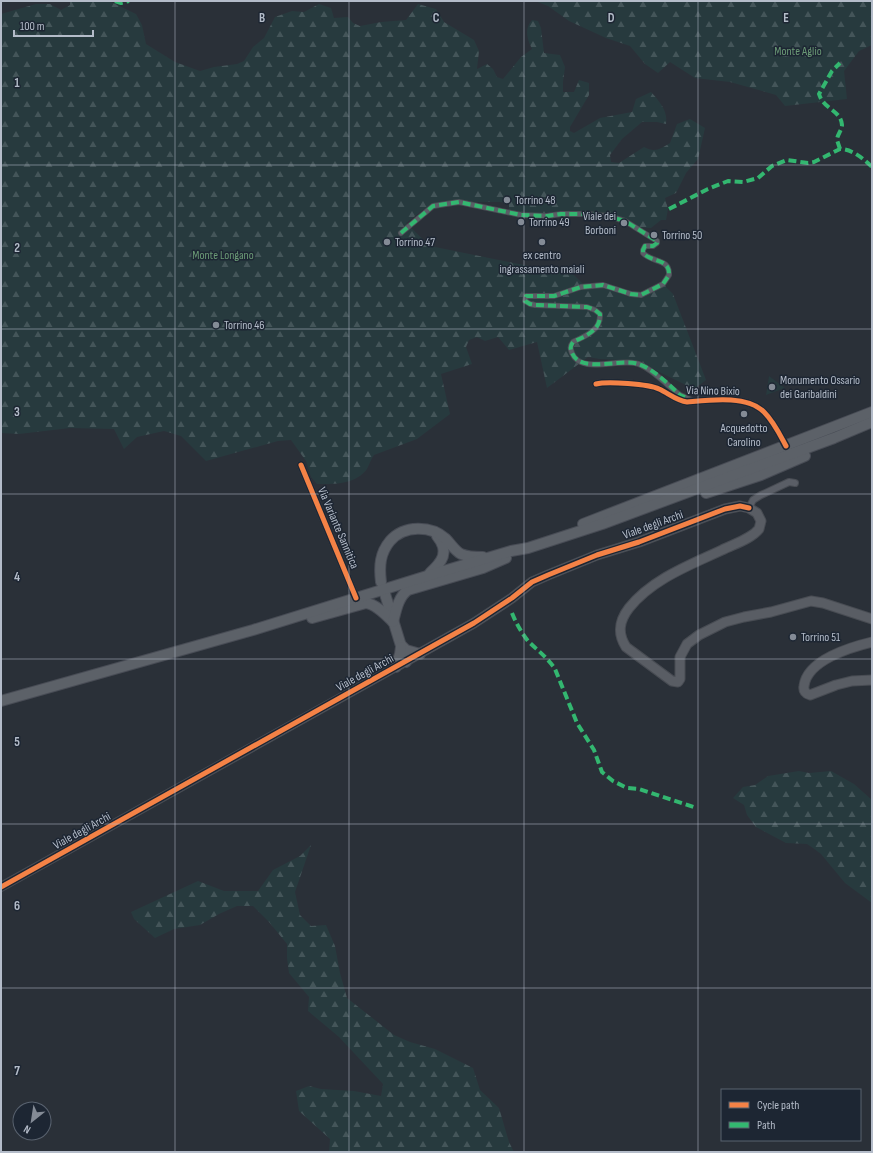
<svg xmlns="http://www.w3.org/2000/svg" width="873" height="1153" font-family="'Sofia Sans Condensed',sans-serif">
  <defs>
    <pattern id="forest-firs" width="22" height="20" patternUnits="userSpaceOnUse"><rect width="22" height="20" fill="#273a3e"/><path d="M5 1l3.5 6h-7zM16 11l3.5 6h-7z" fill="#445559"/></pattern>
  </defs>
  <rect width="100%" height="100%" fill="#2a3038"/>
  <path fill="#273a3e" d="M769,376L785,388L766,395Z"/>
  <g fill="url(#forest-firs)">
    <path d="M70,1H109L136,14L142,25L146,44L175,62L200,71L214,67L237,64L244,61L253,47L264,38L275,17L292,11L304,12L319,4L331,8L334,18L348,17L353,23L360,26L381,22L406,20L418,4L436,9L444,22L474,40L479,51L477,69L487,64L493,69L497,77L503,79L521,57L532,49C527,39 524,29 532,20L538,21L541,28L544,53L560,55L565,67L563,82V92H574L579,80L589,83V95L570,127V131L574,133L600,118L632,112L636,99L651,92C660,102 668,111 666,124L657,122H642L622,139L610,155L611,162L619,163L644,147C655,153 660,149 670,143L677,124L690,119L705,128L698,159L686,173L676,193L665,198L668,209L666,220H661L651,228L637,227L626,220L606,214L591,216L551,213L534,214L509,211V203L499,202H444L423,210L406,223L430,246L534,267L557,269L573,274L587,288L599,286L627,296L641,297L665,286L673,294L706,380L694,389L637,361L600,359L588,357L547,388L537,342L509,350L498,337L485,341L477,337L469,340L466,347L472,364L441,374L450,414L417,439L374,455C371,459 369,465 367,469C355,485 334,484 317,484L311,477L306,461L291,440L278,441L206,461L181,436L164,431L137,437L124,449L114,429L70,428L19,434L1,433V14L36,4H50L61,10L70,5Z"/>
    <path d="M535,1H872V45L859,51L844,71L847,99L785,106L776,95L730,82L695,78L670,62L658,73L645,64L630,46L606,38L569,21L548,6Z"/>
    <path d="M799,771L809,773L831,771L854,784L872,800V903L845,883L821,854L813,848L807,844L786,843L756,827L747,815L744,805L733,798L743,787L755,785L768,776Z"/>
    <path d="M311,845L295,892L300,915L311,926L326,925L335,946L340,973L347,998L394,1035L410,1042L435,1049L473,1068L480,1090L499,1108L509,1142L514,1152H329L330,1139L299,1111L296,1091L309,1086L321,1089L354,1091L381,1096L383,1084L339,1037L308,1011L309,997L289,973L287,958V944L269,922L253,906H237L219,914L200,925L174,929L155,938L134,919L131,912L198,881L224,891H258L273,870L300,856Z"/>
  </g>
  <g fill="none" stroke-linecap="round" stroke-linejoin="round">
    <defs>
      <path id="pedestrian" d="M401,233L433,206L459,202L521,215L547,216L561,214H587L608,216L625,221L657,241V243L653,246H645L643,250V253C652,263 670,258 669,275L663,284L641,295L631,294L603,285L581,287L554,296H526L525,301L530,304L535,305L587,307L595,310L600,314C601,330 586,336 573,342C570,346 570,348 572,353C581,376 622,356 641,365C656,372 666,385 680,395C684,397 689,399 694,401"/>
      <g id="minor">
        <path d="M596,384C607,381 649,384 659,389C668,393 677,401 687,402C710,400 747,395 764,412C774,422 780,435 786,446"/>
        <path d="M301,465L356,598"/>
        <path d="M749,508L753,500L761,495L789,482L795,483"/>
      </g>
      <path id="tertiary" d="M1,887L396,667"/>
      <g id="secondary">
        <path d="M872,642C851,647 807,660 804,686C803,691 806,694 810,695L836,685L852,681L872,680"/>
        <path d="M399,665L474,623L512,598L532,582L548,575L597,555L639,542L725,509L740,506L749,508L757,513L761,521L759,529C751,539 734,544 722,550C690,565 652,579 629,608C619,621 617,633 626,647L672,681L678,682L680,679V657L687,644L699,635L725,622L744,617L771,612L811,601L823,603L872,619"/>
      </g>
      <g id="primary">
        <path d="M706,493L761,475L805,456"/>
        <path d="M583,524L872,412"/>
        <path d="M430,573C442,562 450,552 437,536"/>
        <path d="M381,582C379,566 380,553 390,541C404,525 431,525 446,539C451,544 455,551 461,554C468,557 475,557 483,557"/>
        <path d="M385,594L406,662"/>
        <path d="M312,618L366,603C376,604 386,615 393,622"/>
        <path d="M393,622C396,611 398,597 408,590L483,568L506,558"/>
        <path d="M401,645L406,650L420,654"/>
        <path d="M396,667L400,654L401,647"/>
        <path d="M1,701L253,630L427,576L511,551L528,548L602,524L834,438L872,422"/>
      </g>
    </defs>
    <use href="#pedestrian" stroke="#484c53" stroke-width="6"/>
    <use href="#minor" stroke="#484c53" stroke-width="8"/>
    <use href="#tertiary" stroke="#484c53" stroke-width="10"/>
    <use href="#secondary" stroke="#484c53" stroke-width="11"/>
    <use href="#primary" stroke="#484c55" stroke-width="12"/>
    <use href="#pedestrian" stroke="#5a5e66" stroke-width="4.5"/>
    <use href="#minor" stroke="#5a5e66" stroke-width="6"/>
    <use href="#tertiary" stroke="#5a5e66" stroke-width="8"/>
    <use href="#secondary" stroke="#595d64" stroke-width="9"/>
    <use href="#primary" stroke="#5c6168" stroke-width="10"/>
    <g stroke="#33b770" stroke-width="4" stroke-dasharray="8 4" stroke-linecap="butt">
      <path d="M115,1L121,3L129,1"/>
      <path d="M840,149L837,140C837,135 842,130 842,125C841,110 824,110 819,94L832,71L840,63"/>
      <path d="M669,209L708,189L728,181L743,182L758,178L772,166L787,160L808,163L814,162L840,149C852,149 864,159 872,167"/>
      <path d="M401,233L433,206L459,202L521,215L547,216L561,214H587L608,216L625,221L657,241V243L653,246H645L643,250V253C652,263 670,258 669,275L663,284L641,295L631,294L603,285L581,287L554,296H526L525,301L530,304L535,305L587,307L595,310L600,314C601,330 586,336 573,342C570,346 570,348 572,353C581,374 620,358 638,364C654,369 668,384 680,395L685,397"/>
      <path d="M512,613C516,623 521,632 528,641C537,650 548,658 555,669L577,723L594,750L602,772L613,781L627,788L639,789L697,808"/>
    </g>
    <defs>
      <g id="cycleway">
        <path d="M596,384C607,381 649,384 659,389C668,393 677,401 687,402C710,400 747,395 764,412C774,422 780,435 786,446"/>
        <path d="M301,465L356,598"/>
        <path d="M1,887L474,623L512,598L532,582L548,575L597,555L639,542L725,509L740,506L749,508"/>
      </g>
    </defs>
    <use href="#cycleway" stroke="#1d2633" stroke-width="8"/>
    <use href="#cycleway" stroke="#f48246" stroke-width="5"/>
  </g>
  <path fill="none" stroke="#b4bcc9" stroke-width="1" stroke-opacity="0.55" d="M175,1V1152M349,1V1152M524,1V1152M698,1V1152M1,165H872M1,329H872M1,494H872M1,659H872M1,824H872M1,988H872"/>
  <g fill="#848b96" stroke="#1d2633" stroke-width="1.5">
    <circle cx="507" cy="200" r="4"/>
    <circle cx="521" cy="222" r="4"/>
    <circle cx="624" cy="223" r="4"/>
    <circle cx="654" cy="235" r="4"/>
    <circle cx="387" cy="242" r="4"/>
    <circle cx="542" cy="242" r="4"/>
    <circle cx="216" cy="325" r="4"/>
    <circle cx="772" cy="387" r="4"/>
    <circle cx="744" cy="414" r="4"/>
    <circle cx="793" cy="637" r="4"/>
  </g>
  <g text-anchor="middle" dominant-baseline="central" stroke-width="3" stroke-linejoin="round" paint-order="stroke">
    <g font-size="12" fill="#6b9a76" stroke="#1d2633">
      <text x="798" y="51">Monte Aglio</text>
      <text x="223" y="255">Monte Longano</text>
    </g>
    <g font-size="12" fill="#b4bcc9" stroke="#1d2633" text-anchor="start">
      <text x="515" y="200">Torrino 48</text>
      <text x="616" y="216" text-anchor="end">Viale dei<tspan x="616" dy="14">Borboni</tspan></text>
      <text x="529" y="222">Torrino 49</text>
      <text x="662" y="235">Torrino 50</text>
      <text x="395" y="242">Torrino 47</text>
      <text x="542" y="255" text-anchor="middle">ex centro<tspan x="542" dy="14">ingrassamento maiali</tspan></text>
      <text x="224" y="325">Torrino 46</text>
      <text x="780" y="380">Monumento Ossario<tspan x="780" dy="14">dei Garibaldini</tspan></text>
      <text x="744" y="428" text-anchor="middle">Acquedotto<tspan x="744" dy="14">Carolino</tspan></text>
      <text x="801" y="637">Torrino 51</text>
    </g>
    <g font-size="12" fill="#b4bcc9" stroke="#1d2633">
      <text transform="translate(713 391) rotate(1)">Via Nino Bixio</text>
      <text transform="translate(653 525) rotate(-20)">Viale degli Archi</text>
      <text transform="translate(338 528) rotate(67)">Via Variante Sannitica</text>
      <text transform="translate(365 673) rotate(-29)">Viale degli Archi</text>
      <text transform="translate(82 831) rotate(-29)">Viale degli Archi</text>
    </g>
  </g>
  <g font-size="13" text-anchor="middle" font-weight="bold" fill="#b4bcc9" stroke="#1d2633" stroke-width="3" stroke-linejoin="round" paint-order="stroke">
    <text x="262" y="22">B</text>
    <text x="436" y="22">C</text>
    <text x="611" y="22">D</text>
    <text x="786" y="22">E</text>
    <text x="17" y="87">1</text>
    <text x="17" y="252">2</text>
    <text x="17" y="416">3</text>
    <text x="17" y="581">4</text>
    <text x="17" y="746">5</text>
    <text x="17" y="910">6</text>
    <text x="17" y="1075">7</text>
  </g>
  <rect width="873" height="1153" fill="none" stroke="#b4bcc9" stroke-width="4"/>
  <rect x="721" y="1089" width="140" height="52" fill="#1d2633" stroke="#59626f"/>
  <rect x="729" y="1102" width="20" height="6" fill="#f48246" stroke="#59626f"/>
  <text x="757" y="1109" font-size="12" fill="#b4bcc9">Cycle path</text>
  <rect x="729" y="1122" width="20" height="6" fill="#33b770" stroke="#59626f"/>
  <text x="757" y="1129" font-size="12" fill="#b4bcc9">Path</text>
  <g transform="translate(32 1121) rotate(210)"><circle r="19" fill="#1d2633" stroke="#59626f"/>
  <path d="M0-3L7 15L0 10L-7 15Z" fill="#848b96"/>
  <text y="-6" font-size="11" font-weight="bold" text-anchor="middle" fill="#b4bcc9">N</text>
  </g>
  <path d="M14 30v6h79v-6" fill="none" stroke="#b4bcc9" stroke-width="2"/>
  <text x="20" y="30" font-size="12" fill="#b4bcc9" stroke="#1d2633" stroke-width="3" paint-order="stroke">100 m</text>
</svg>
